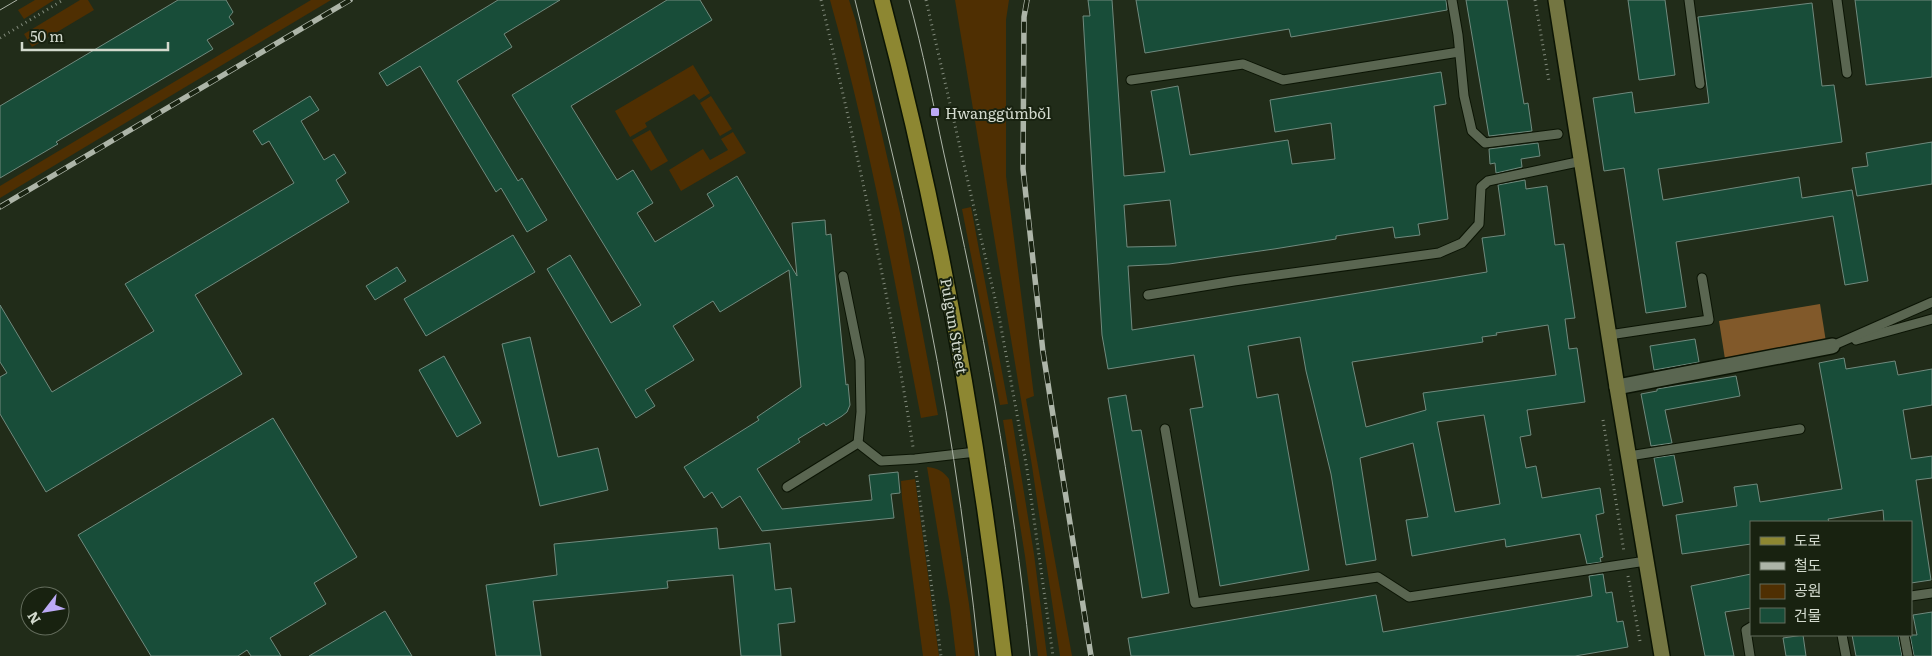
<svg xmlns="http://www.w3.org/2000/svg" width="1932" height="656" font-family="Literata,'Noto Sans KR',serif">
  <rect width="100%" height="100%" fill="#212c19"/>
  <g fill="#4f2f02">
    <path d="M35,0H54L24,19L18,10Z"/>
    <path d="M80,0H88L94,10L32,47L24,34Z"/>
    <path d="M311,0H331L0,198V186Z"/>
    <path d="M830,0H849L856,22L900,213L938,415L921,418C894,278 869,137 830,0Z"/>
    <path d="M955,0H1009L1006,20V176L1034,396L1026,399L1072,656H1060L1032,466Z"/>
    <path d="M693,65L710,93L699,100L694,94L645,123L647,127L630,137L615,111Z"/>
    <path d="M711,96L732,129L720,136L700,103Z"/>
    <path d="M650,130L668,161L651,171L632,140Z"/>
    <path d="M733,132L746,153L681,191L669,170L703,149L710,160L728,150L721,139Z"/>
    <path d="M971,207L1008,404L1000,405L962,209Z"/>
    <path d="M1012,419L1034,554L1047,656H1038L1025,556L1003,420Z"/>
    <path d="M927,467C938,468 943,471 949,479L969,604L975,656H956L950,606Z"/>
    <path d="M915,479L939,656H923L902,498L901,481Z"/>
  </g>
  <path fill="#81592a" d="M1820,304L1826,342L1725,359L1719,321Z"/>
  <g fill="#184d39" stroke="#708a7e" fill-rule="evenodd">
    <path d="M178,0H226L233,12L229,17L234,24L207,40L213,49L56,142L58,144L0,178V106Z"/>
    <path d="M498,0H560L504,34L512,47L457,81L518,181L522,178L547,220L527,232L501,188L496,192L420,66L387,86L379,73Z"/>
    <path d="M667,0H700L712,20L571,106L617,180L633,170L653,203L637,213L655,242L714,206L707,194L737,176L797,276L792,223L825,220L826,235L831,234L846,385L848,384L850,405L847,412L842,416L826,426L824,423L798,439L800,442L757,469L782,509L872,500L869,475L898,472L900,493L891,494L894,518L762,531L740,496L722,508L712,492L704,498L684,467L759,420L757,417L801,387L789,270L720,312L713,301L673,326L694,360L645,390L655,406L636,418L547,269L570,255L611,323L641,305L512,95Z"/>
    <path d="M1088,0H1112L1124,176L1165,172L1151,91L1178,86L1190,155L1288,140L1292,164L1335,159L1331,123L1275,132L1270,100L1441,72L1446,104L1434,106L1448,219L1418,224L1420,235L1395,238L1393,227L1336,236V239L1274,249L1169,264L1128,266L1132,330L1487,272L1482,238L1505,235L1498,185L1525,180L1526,189L1547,186L1555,245L1564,244L1575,318L1565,319L1569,349L1577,348L1585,402L1527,410L1531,435L1520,437L1526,468L1536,466L1542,498L1600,488L1604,513L1596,515L1603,557L1600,558L1601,562L1587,564L1580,534L1506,547L1505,539L1412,556L1406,520L1428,517L1413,443L1360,458L1376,560L1346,565L1331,474L1306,371L1300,337L1248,346L1257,398L1278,394L1309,570L1220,586L1190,409L1203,407L1194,355L1108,369L1102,335L1083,16H1090ZM1170,200L1176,246L1127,247L1124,205ZM1548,325L1556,375L1423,393L1426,410L1366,427L1352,362L1483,342L1482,337L1497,335L1496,333ZM1484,415L1500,504L1455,512L1437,422Z"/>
    <path d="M1136,0H1446L1447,10L1291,37L1289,29L1145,53Z"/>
    <path d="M1466,0H1507L1524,104L1528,103L1532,131L1489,136Z"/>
    <path d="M1628,0H1665L1675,75L1639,80Z"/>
    <path d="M1855,0H1932V77L1866,85Z"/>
    <path d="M1812,3L1822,86L1834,85L1842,142L1658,169L1663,200L1799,177L1802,198L1852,190L1868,281L1845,285L1833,216L1676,242L1686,307L1646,313L1624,168L1604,171L1593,98L1632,92L1635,113L1709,103L1698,17Z"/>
    <path d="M310,96L319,110L301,121L324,160L334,154L346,173L336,180L349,202L195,295L242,374L46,492L0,414V377L7,373L0,362V305L52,392L154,331L125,284L294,183L269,141L262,145L253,131Z"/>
    <path d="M1932,142V184L1857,196L1852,168L1868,166L1866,153Z"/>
    <path d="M1538,143L1540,156L1521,159L1522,167L1496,173L1495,163L1490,164L1489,149Z"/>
    <path d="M513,235L535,272L426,336L404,299Z"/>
    <path d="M397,267L406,281L375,300L366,286Z"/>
    <path d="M530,337L558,457L598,448L608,490L540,506L502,344Z"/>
    <path d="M1695,339L1699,362L1654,370L1650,346Z"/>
    <path d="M444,356L481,423L457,437L419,370Z"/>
    <path d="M1844,358L1846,369L1895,361L1898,375L1932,369V405L1903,410L1911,459L1932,456V478L1916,480L1931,580L1911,583V522H1884L1883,510L1828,519L1829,522H1751V544L1682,554L1676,515L1737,506L1734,487L1757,484L1760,502L1842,489L1819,363Z"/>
    <path d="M1736,376L1740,396L1665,410L1672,443L1651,446L1641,394L1657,391V389Z"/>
    <path d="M1126,395L1132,431L1141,430L1169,593L1142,598L1108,398Z"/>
    <path d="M273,418L357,557L314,583L326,604L270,638L281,656H251L247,650L238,656H151L78,535Z"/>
    <path d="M1674,455L1683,502L1663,506L1654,458Z"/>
    <path d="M717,528L719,549L770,543L775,590L791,588L795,622L778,624L781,656H741L733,575L667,581L668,588L533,601L541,656H496L486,585L557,575L554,544Z"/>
    <path d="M1603,574L1606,593L1612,592L1617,622L1623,621L1628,647L1575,656H1131L1128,638L1376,595L1383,632L1592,596L1589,576Z"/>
    <path d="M1751,574V608L1725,612L1734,656H1705L1691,586Z"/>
    <path d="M385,611L412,656H309Z"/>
    <path d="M1932,612V656H1914L1910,635H1917L1913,615Z"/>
    <path d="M1803,635L1806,656H1786L1783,638Z"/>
    <path d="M1852,635H1898L1902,656H1856Z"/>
  </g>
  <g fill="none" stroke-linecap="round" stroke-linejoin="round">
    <defs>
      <g id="lane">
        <path d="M1452,0L1458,35L1464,96L1472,131L1485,143L1558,134"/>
        <path d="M1689,0L1700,84"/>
        <path d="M1837,0L1847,73"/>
        <path d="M1131,80L1243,64L1283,80L1459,52"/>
        <path d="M843,276L860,360L861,412L858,443"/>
        <path d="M1148,295L1234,281L1439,253L1462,243L1479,224L1481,187L1488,181L1582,161"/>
        <path d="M1609,335L1709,320L1702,278"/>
        <path d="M1856,340L1932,319"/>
        <path d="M1832,346L1932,302"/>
        <path d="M1165,429L1195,603L1378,577L1409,597L1646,561"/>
        <path d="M1629,456L1800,429"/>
        <path d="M787,487L858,443L881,461L915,459L976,452"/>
        <path d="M1911,596L1932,593"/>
        <path d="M1842,635L1846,656"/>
        <path d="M1904,635L1908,656"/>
        <path d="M1750,656L1746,630L1751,627"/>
      </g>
      <path id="street" d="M1617,387L1832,346"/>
      <path id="secondary" d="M1556,0L1617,387L1662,656"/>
      <path id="primary" d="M882,0C939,215 978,435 1004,656"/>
    </defs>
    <use href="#lane" stroke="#0b1404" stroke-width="11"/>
    <use href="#street" stroke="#0b1404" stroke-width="18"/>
    <use href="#secondary" stroke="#0b1404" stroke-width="18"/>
    <use href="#primary" stroke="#0b1404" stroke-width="18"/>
    <g stroke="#80897a" stroke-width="3" stroke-dasharray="1 4" stroke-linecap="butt">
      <path d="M821,0C856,148 890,297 913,447"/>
      <path d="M926,0L999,316L1027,469L1053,656"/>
      <path d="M1535,0L1549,81"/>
      <path d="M0,38L63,0"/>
      <path d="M1603,420L1624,552"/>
      <path d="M916,471L941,656"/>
      <path d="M1628,576L1640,641"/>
    </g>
    <use href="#lane" stroke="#5a6651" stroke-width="9"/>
    <use href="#street" stroke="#5a6651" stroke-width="15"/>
    <use href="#secondary" stroke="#747642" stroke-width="15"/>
    <use href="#primary" stroke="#8d8732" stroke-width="15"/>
    <g stroke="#adb5a8" stroke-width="1">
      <path d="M855,0C877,88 898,176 918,265C946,393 965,525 979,656"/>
      <path d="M909,0C923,51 933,103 944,154C982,320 1013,487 1030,656"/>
      <path d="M0,10L17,0"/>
    </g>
    <defs>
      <g id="rail">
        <path d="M1027,0L1024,17L1023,169L1043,352L1091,656"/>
        <path d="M0,207L350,0"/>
      </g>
    </defs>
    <use href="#rail" stroke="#adb5a8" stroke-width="5.5"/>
    <use href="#rail" stroke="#182210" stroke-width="4" stroke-dasharray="11" stroke-linecap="butt"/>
  </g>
  <rect fill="#bcaaf6" stroke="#182210" stroke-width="2" x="930" y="107" width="10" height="10" rx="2.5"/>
  <g text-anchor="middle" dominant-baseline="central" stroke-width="4" stroke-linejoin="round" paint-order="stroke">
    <g font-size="15" fill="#d3dace" stroke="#182210" text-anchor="start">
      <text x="945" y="112">Hwanggŭmbŏl</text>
    </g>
    <g font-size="15" fill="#d3dace" stroke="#182210">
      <text transform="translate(955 326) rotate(80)">Pulgun Street</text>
    </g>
  </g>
  <rect x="1750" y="521" width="162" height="115" fill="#182210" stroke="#636c5c"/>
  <rect x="1760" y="537" width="25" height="8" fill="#8d8732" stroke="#636c5c"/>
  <text x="1794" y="546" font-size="15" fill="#d3dace">도로</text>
  <rect x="1760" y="562" width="25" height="8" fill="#adb5a8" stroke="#636c5c"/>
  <text x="1794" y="571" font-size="15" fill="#d3dace">철도</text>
  <rect x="1760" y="584" width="25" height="15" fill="#4f2f02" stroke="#636c5c"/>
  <text x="1794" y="596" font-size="15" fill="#d3dace">공원</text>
  <rect x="1760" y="608" width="25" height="15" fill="#184d39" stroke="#636c5c"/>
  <text x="1794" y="621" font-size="15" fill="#d3dace">건물</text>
  <g transform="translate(45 611) rotate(239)"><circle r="24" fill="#182210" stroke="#636c5c"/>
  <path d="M0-4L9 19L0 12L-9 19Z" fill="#bcaaf6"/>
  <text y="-8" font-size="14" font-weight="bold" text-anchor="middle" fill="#d3dace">N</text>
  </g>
  <path d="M22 42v8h146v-8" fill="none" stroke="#d3dace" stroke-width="2.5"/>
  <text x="30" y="42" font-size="15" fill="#d3dace" stroke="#182210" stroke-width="4" paint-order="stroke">50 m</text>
</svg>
